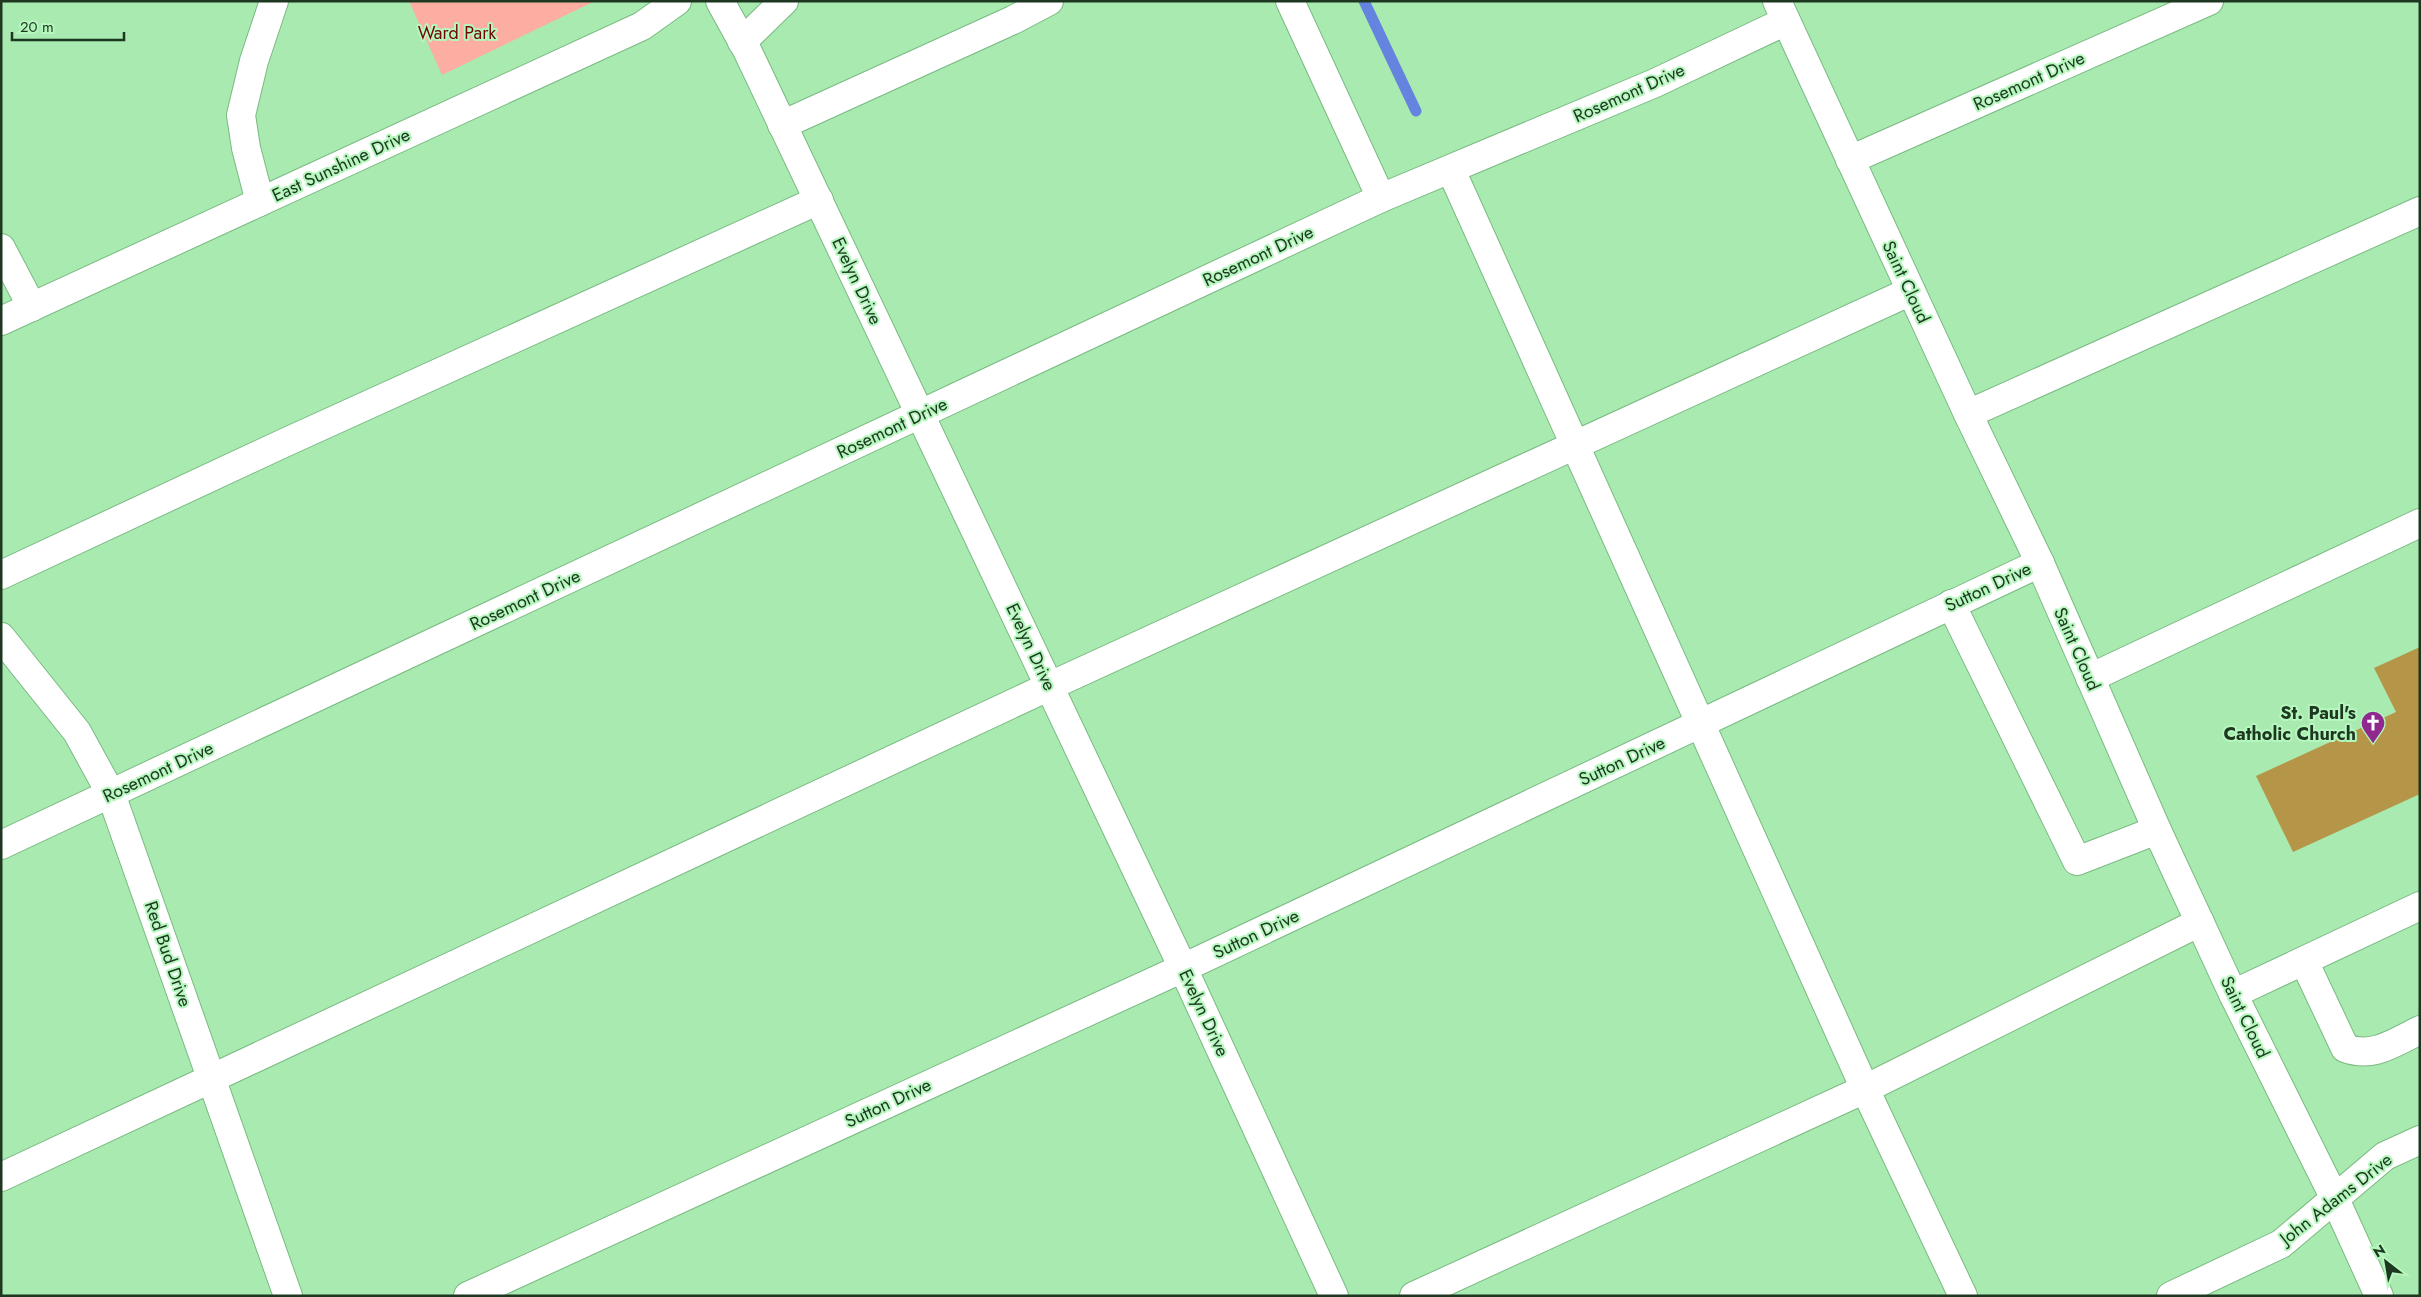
<svg xmlns="http://www.w3.org/2000/svg" width="2421" height="1297" font-family="Jost,sans-serif">
  <rect width="100%" height="100%" fill="#a8eab0"/>
  <path fill="#fcaea3" d="M409,1H595L442,75Z"/>
  <g fill="none" stroke-linecap="round" stroke-linejoin="round">
    <path stroke="#6484e0" stroke-width="11" d="M1364,1L1416,111"/>
  </g>
  <path fill="#b59649" d="M2420,647V794L2293,852L2256,776L2396,712L2374,668Z"/>
  <g fill="none" stroke-linecap="round" stroke-linejoin="round">
    <defs>
      <g id="minor">
        <path d="M720,1L747,50L1183,968L1334,1296"/>
        <path d="M1290,1L1381,198"/>
        <path d="M742,42L784,1"/>
        <path d="M782,125L1013,20L1049,1"/>
        <path d="M1850,160L2209,1"/>
        <path d="M1451,170L1865,1089L1963,1296"/>
        <path d="M260,202L246,148L241,115L254,61L274,1"/>
        <path d="M1,248L32,307"/>
        <path d="M1,321L642,26L677,1"/>
        <path d="M1968,414L2420,211"/>
        <path d="M1,575L284,443L819,200"/>
        <path d="M1951,604L2077,861L2157,830"/>
        <path d="M1,637L77,732L111,794L288,1296"/>
        <path d="M2090,678L2420,523"/>
        <path d="M1,845L1381,198L1655,83L1786,21"/>
        <path d="M2304,961L2345,1048C2373,1059 2395,1042 2420,1030"/>
        <path d="M2233,994L2420,906"/>
        <path d="M1,1177L1050,686L1911,291"/>
        <path d="M468,1296L1183,968L2040,563"/>
        <path d="M1414,1296L1865,1089L2200,922"/>
        <path d="M2171,1296L2281,1244L2385,1156L2420,1140"/>
      </g>
      <path id="major" d="M1777,1L1968,414L2040,563L2157,830L2233,994L2335,1199L2379,1296"/>
    </defs>
    <use href="#minor" stroke="#7aba83" stroke-width="30"/>
    <use href="#major" stroke="#7aba83" stroke-width="30"/>
    <use href="#minor" stroke="#fff" stroke-width="28"/>
    <use href="#major" stroke="#fff" stroke-width="28"/>
  </g>
  <defs>
    <symbol id="church-pin" viewBox="-11 -11 22 30"><path d="M0 17L-7.5 6A9.5 9.5 0 1 1 7.5 6Z" fill="#8f298f" stroke="#b5f7bd"/><path d="M-1.2-6h2.4v3.5h3.3v2.4h-3.3V6h-2.4V-.1h-3.3v-2.4h3.3Z" fill="#fff"/></symbol>
  </defs>
  <g fill-rule="evenodd">
    <use href="#church-pin" x="2359" y="709" width="28" height="38"/>
  </g>
  <g text-anchor="middle" dominant-baseline="central" stroke-width="4" stroke-linejoin="round" paint-order="stroke">
    <g font-size="18" fill="#710507" stroke="#b5f7bd">
      <text x="457" y="33">Ward Park</text>
    </g>
    <g font-size="18" fill="#1d3721" stroke="#b5f7bd">
      <text transform="translate(2029 81) rotate(-24)">Rosemont Drive</text>
      <text transform="translate(1629 93) rotate(-24)">Rosemont Drive</text>
      <text transform="translate(341 165) rotate(-25)">East Sunshine Drive</text>
      <text transform="translate(1258 256) rotate(-25)">Rosemont Drive</text>
      <text transform="translate(857 281) rotate(65)">Evelyn Drive</text>
      <text transform="translate(1906 282) rotate(65)">Saint Cloud</text>
      <text transform="translate(892 428) rotate(-25)">Rosemont Drive</text>
      <text transform="translate(1988 587) rotate(-25)">Sutton Drive</text>
      <text transform="translate(525 600) rotate(-25)">Rosemont Drive</text>
      <text transform="translate(1031 647) rotate(65)">Evelyn Drive</text>
      <text transform="translate(2077 649) rotate(66)">Saint Cloud</text>
      <text transform="translate(1622 761) rotate(-25)">Sutton Drive</text>
      <text transform="translate(158 772) rotate(-25)">Rosemont Drive</text>
      <text transform="translate(1256 934) rotate(-25)">Sutton Drive</text>
      <text transform="translate(168 954) rotate(71)">Red Bud Drive</text>
      <text transform="translate(1204 1013) rotate(65)">Evelyn Drive</text>
      <text transform="translate(2245 1017) rotate(64)">Saint Cloud</text>
      <text transform="translate(888 1103) rotate(-25)">Sutton Drive</text>
      <text transform="translate(2336 1199) rotate(-38)">John Adams Drive</text>
    </g>
    <g font-size="18" font-weight="bold" fill="#1d3721" stroke="#b5f7bd" text-anchor="end">
      <text x="2356" y="713">St. Paul's<tspan x="2356" dy="21">Catholic Church</tspan></text>
    </g>
  </g>
  <rect width="2421" height="1297" fill="none" stroke="#1d3721" stroke-width="5"/>
  <g transform="translate(2386 1262) rotate(329)" stroke="#b5f7bd" stroke-width="4" paint-order="stroke">
  <path d="M0-4L9 19L0 12L-9 19Z" fill="#1d3721"/>
  <text y="-8" font-size="14" font-weight="bold" text-anchor="middle" fill="#1d3721">N</text>
  </g>
  <path d="M12 32v8h112v-8" fill="none" stroke="#1d3721" stroke-width="2.5"/>
  <text x="20" y="32" font-size="15" fill="#1d3721" stroke="#b5f7bd" stroke-width="4" paint-order="stroke">20 m</text>
</svg>
